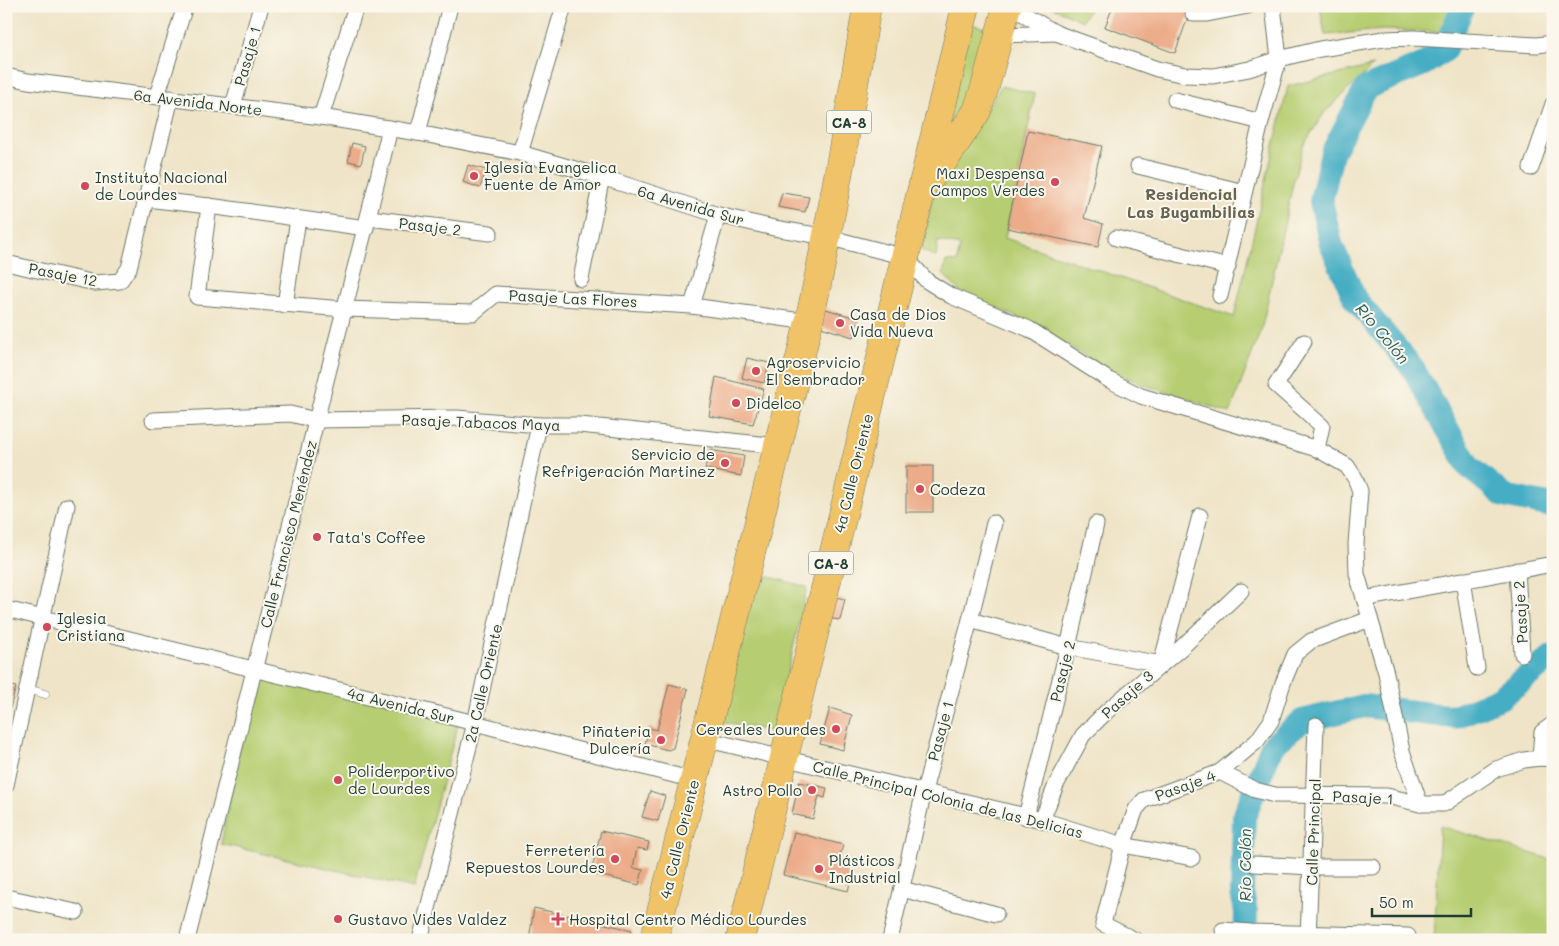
<svg xmlns="http://www.w3.org/2000/svg" width="1559" height="946" font-family="Mali,sans-serif">
  <rect width="100%" height="100%" fill="#fbf7ec"/>
  <filter id="ink" filterUnits="userSpaceOnUse"><feTurbulence type="fractalNoise" baseFrequency=".02" numOctaves="2"/><feDisplacementMap in="SourceGraphic" scale="10" xChannelSelector="R" yChannelSelector="G"/><feConvolveMatrix kernelMatrix="1 2 1 2 8 2 1 2 1" color-interpolation-filters="sRGB"/></filter>
  <filter id="wash" filterUnits="userSpaceOnUse"><feTurbulence type="fractalNoise" baseFrequency=".0096" numOctaves="4" result="noise"/><feDisplacementMap in="SourceGraphic" scale="20" xChannelSelector="R" yChannelSelector="G"/><feGaussianBlur stdDeviation="1.12" result="paint"/><feColorMatrix in="noise" values="0 0 0 0 0 0 0 0 0 0 0 0 0 0 0 0 0 1.4 0 .05"/><feComposite in="paint" operator="in"/></filter>
  <g filter="url(#wash)">
    <rect width="100%" height="100%" fill="#efe4c7"/>
    <g fill="#b6cd71" stroke="#6a8552">
      <path d="M1050,6H1091L1082,21Z"/>
      <path d="M1320,6H1453L1442,32L1383,30L1325,35Z"/>
      <path d="M964,22L989,29L978,76L945,130Z"/>
      <path d="M1373,66L1325,112L1303,146L1294,179L1262,327L1230,413L1142,384L1112,372L1034,325L959,291L943,274L946,261L957,262L960,246L938,241L936,257L921,250L933,195L1001,86L1035,94L1005,238L1234,317L1288,86Z"/>
      <path d="M756,573L807,587L774,732L720,721Z"/>
      <path d="M253,674L460,717L414,888L221,844Z"/>
      <path d="M1440,826L1553,860V940H1434Z"/>
    </g>
    <g fill="none" stroke-linecap="round" stroke-linejoin="round">
      <g stroke="#44adc4" stroke-width="24">
        <path d="M1463,6L1444,51L1424,64L1366,88L1332,153L1321,201L1331,244L1355,299L1412,367L1469,467L1504,496L1553,506"/>
        <path d="M1245,940L1246,912L1242,893L1244,817L1272,746L1302,721L1364,706L1455,717L1500,698L1553,656"/>
      </g>
    </g>
    <g id="blocks">
      <g fill="#ecac89">
        <path d="M1113,6H1192L1175,53L1105,27Z"/>
        <path d="M1028,131L1102,146L1084,218L1103,224L1098,247L1007,228Z"/>
        <path d="M352,143L365,146L361,164L348,161Z"/>
        <path d="M468,165L486,170L480,188L463,182Z"/>
        <path d="M782,193L809,197L805,212L778,207Z"/>
        <path d="M826,309L859,319L853,337L821,327Z"/>
        <path d="M747,358L769,363L764,383L742,378Z"/>
        <path d="M716,377L764,389L753,424L709,416Z"/>
        <path d="M709,450L744,456L741,476L705,469Z"/>
        <rect x="906" y="466" width="27" height="46"/>
        <path d="M831,596L845,599L840,620L827,618Z"/>
        <path d="M669,684L688,689L673,748L668,750L645,744L649,728L657,730Z"/>
        <path d="M6,685L16,687L8,715L6,714Z"/>
        <path d="M830,708L852,715L843,750L820,744Z"/>
        <path d="M799,782L827,788L825,798L819,796L813,819L792,814Z"/>
        <path d="M650,791L665,796L658,821L642,817Z"/>
        <path d="M601,831L649,842L647,850L637,848L633,868L643,870L639,885L591,873Z"/>
        <path d="M794,832L843,845L839,859L855,863L848,891L783,875Z"/>
        <path d="M534,908L632,930L630,940H529Z"/>
      </g>
    </g>
  </g>
  <g filter="url(#ink)">
    <use href="#blocks" fill-opacity="0" stroke="#687767" stroke-width="1"/>
    <g fill="none" stroke-linecap="round" stroke-linejoin="round">
      <defs>
        <path id="lane" d="M28,689L45,694"/>
        <g id="street">
          <path d="M1010,6L1056,33L1157,69L1185,75L1213,76L1249,69L1279,59L1320,49L1384,39L1414,38L1537,45L1553,43"/>
          <path d="M1193,14H1207L1248,6"/>
          <path d="M1000,35L1056,33"/>
          <path d="M6,76L28,81L321,117L418,133L520,153L602,177L718,215L774,228L827,237L905,257L927,281L951,296L1029,329L1109,380L1141,396L1317,449L1347,466L1355,478L1360,491L1356,544L1357,574L1386,673L1402,751L1420,804"/>
          <path d="M157,96L185,6"/>
          <path d="M1175,100L1261,122"/>
          <path d="M233,106L261,6"/>
          <path d="M321,117L356,6"/>
          <path d="M418,133L450,6"/>
          <path d="M520,153L564,6"/>
          <path d="M1138,166L1244,192"/>
          <path d="M1531,168L1553,104"/>
          <path d="M146,199L209,206L366,228"/>
          <path d="M209,206L197,297L344,309L473,313L496,294L692,306L809,322"/>
          <path d="M369,218L490,233"/>
          <path d="M1116,238L1228,267"/>
          <path d="M6,263L95,283L120,281L129,268L171,98"/>
          <path d="M581,279L602,177"/>
          <path d="M1220,296L1261,122L1279,59L1273,6"/>
          <path d="M285,305L298,219"/>
          <path d="M692,306L718,215"/>
          <path d="M1304,342L1276,385L1322,426L1317,449"/>
          <path d="M153,420L290,414L316,420L457,418L539,425H580L778,446"/>
          <path d="M1517,570L1522,654"/>
          <path d="M1463,580L1477,668"/>
          <path d="M1364,599L1553,564"/>
          <path d="M6,609L475,723L693,780"/>
          <path d="M970,620L1068,647L1161,664L1200,516"/>
          <path d="M704,739L1042,820L1123,845L1192,858"/>
          <path d="M1540,758L1542,732L1553,724"/>
          <path d="M1220,772L1255,790L1275,795L1387,796L1420,804H1444L1496,769L1524,760L1540,758L1553,759"/>
          <path d="M6,785L67,506"/>
          <path d="M1026,817L1068,647L1096,524"/>
          <path d="M1042,820L1056,785L1083,735L1106,712L1181,648L1241,591"/>
          <path d="M1254,864L1312,867H1373"/>
          <path d="M902,889L996,914"/>
          <path d="M6,897L76,912"/>
          <path d="M1223,930L1251,932L1408,936"/>
          <path d="M187,940C234,752 280,564 327,377C348,294 370,212 390,128"/>
          <path d="M420,940L475,723L539,425"/>
          <path d="M890,940L924,791L970,620L994,523"/>
          <path d="M1135,940L1103,924L1123,845L1136,809L1144,800L1220,772L1257,741L1271,721L1283,683L1295,654L1311,641L1370,619"/>
          <path d="M1308,940L1316,725"/>
        </g>
        <g id="highway">
          <path d="M930,178L947,156L977,111L985,87L1007,6"/>
          <path d="M654,940L809,322C832,217 850,112 867,6"/>
          <path d="M740,940L966,6"/>
        </g>
      </defs>
      <use href="#lane" stroke="#687767" stroke-width="9"/>
      <use href="#street" stroke="#687767" stroke-width="17"/>
      <use href="#highway" stroke="#687767" stroke-width="29"/>
      <use href="#lane" stroke="#fff" stroke-width="8"/>
      <use href="#street" stroke="#fff" stroke-width="15"/>
      <use href="#highway" stroke="#f0c369" stroke-width="28"/>
    </g>
  </g>
  <g fill="#d1495b" stroke="#fbf7ec" stroke-width="2">
    <circle cx="474" cy="176" r="5"/>
    <circle cx="1055" cy="182" r="5"/>
    <circle cx="85" cy="186" r="5"/>
    <circle cx="840" cy="323" r="5"/>
    <circle cx="756" cy="371" r="5"/>
    <circle cx="736" cy="403" r="5"/>
    <circle cx="725" cy="463" r="5"/>
    <circle cx="920" cy="489" r="5"/>
    <circle cx="317" cy="537" r="5"/>
    <circle cx="47" cy="627" r="5"/>
    <circle cx="836" cy="729" r="5"/>
    <circle cx="661" cy="740" r="5"/>
    <circle cx="338" cy="780" r="5"/>
    <circle cx="812" cy="790" r="5"/>
    <circle cx="615" cy="859" r="5"/>
    <circle cx="819" cy="869" r="5"/>
    <circle cx="338" cy="919" r="5"/>
    <path d="M555.5 911.5h5v5h5v5h-5v5h-5v-5h-5v-5h5z"/>
  </g>
  <g text-anchor="middle" dominant-baseline="central" stroke-width="4" stroke-linejoin="round" paint-order="stroke">
    <g fill="#fbf7ec" stroke="#61756b" stroke-width="1">
      <rect x="826.5" y="110.5" width="45" height="23" rx="4"/>
      <rect x="808.5" y="551.5" width="45" height="23" rx="4"/>
    </g>
    <g font-size="14" font-weight="bold" fill="#1f3d34">
      <text x="849" y="122">CA-8</text>
      <text x="831" y="563">CA-8</text>
    </g>
    <g font-size="15" fill="#1f3d34" stroke="#fbf7ec">
      <text transform="translate(247 56) rotate(-74)">Pasaje 1</text>
      <text transform="translate(198 102) rotate(7)">6a Avenida Norte</text>
      <text transform="translate(691 205) rotate(16)">6a Avenida Sur</text>
      <text transform="translate(430 226) rotate(7)">Pasaje 2</text>
      <text transform="translate(63 274) rotate(11)">Pasaje 12</text>
      <text transform="translate(573 298) rotate(3)">Pasaje Las Flores</text>
      <text transform="translate(481 422) rotate(2)">Pasaje Tabacos Maya</text>
      <text transform="translate(853 473) rotate(-76)">4a Calle Oriente</text>
      <text transform="translate(288 534) rotate(-76)">Calle Francisco Menéndez</text>
      <text transform="translate(1520 612) rotate(-93)">Pasaje 2</text>
      <text transform="translate(1062 671) rotate(-76)">Pasaje 2</text>
      <text transform="translate(483 683) rotate(-77)">2a Calle Oriente</text>
      <text transform="translate(1127 694) rotate(-42)">Pasaje 3</text>
      <text transform="translate(401 705) rotate(14)">4a Avenida Sur</text>
      <text transform="translate(940 731) rotate(-75)">Pasaje 1</text>
      <text transform="translate(1185 785) rotate(-20)">Pasaje 4</text>
      <text transform="translate(1363 797) rotate(3)">Pasaje 1</text>
      <text transform="translate(948 799) rotate(14)">Calle Principal Colonia de las Delicias</text>
      <text transform="translate(1313 832) rotate(-88)">Calle Principal</text>
      <text transform="translate(679 839) rotate(-76)">4a Calle Oriente</text>
    </g>
    <g font-size="15" fill="#1f3d34" stroke="#fbf7ec" text-anchor="start">
      <text x="484" y="167">Iglesia Evangelica<tspan x="484" dy="17">Fuente de Amor</tspan></text>
      <text x="1045" y="173" text-anchor="end">Maxi Despensa<tspan x="1045" dy="17">Campos Verdes</tspan></text>
      <text x="95" y="177">Instituto Nacional<tspan x="95" dy="17">de Lourdes</tspan></text>
      <text x="850" y="314">Casa de Dios<tspan x="850" dy="17">Vida Nueva</tspan></text>
      <text x="766" y="362">Agroservicio<tspan x="766" dy="17">El Sembrador</tspan></text>
      <text x="746" y="403">Didelco</text>
      <text x="715" y="454" text-anchor="end">Servicio de<tspan x="715" dy="17">Refrigeración Martinez</tspan></text>
      <text x="930" y="489">Codeza</text>
      <text x="327" y="537">Tata's Coffee</text>
      <text x="57" y="618">Iglesia<tspan x="57" dy="17">Cristiana</tspan></text>
      <text x="826" y="729" text-anchor="end">Cereales Lourdes</text>
      <text x="651" y="731" text-anchor="end">Piñateria<tspan x="651" dy="17">Dulcería</tspan></text>
      <text x="348" y="771">Poliderportivo<tspan x="348" dy="17">de Lourdes</tspan></text>
      <text x="802" y="790" text-anchor="end">Astro Pollo</text>
      <text x="605" y="850" text-anchor="end">Ferretería<tspan x="605" dy="17">Repuestos Lourdes</tspan></text>
      <text x="829" y="860">Plásticos<tspan x="829" dy="17">Industrial</tspan></text>
      <text x="348" y="919">Gustavo Vides Valdez</text>
      <text x="569" y="919">Hospital Centro Médico Lourdes</text>
    </g>
    <g font-size="16" font-weight="bold" fill="#676452" stroke="#fbf7ec">
      <text x="1191" y="193">Residencial<tspan x="1191" dy="18">Las Bugambilias</tspan></text>
    </g>
    <g font-size="16" font-style="italic" fill="#2a5f5f" stroke="#fbf7ec">
      <text transform="translate(1383 333) rotate(50)">Río Colón</text>
      <text transform="translate(1244 865) rotate(-90)">Río Colón</text>
    </g>
  </g>
  <rect width="1559" height="946" fill="none" stroke="#fbf7ec" stroke-width="25"/>
  <path d="M1372 908v8h99v-8" fill="none" stroke="#1f3d34" stroke-width="2.5"/>
  <text x="1379" y="908" font-size="15" fill="#1f3d34" stroke="#fbf7ec" stroke-width="4" paint-order="stroke">50 m</text>
</svg>
